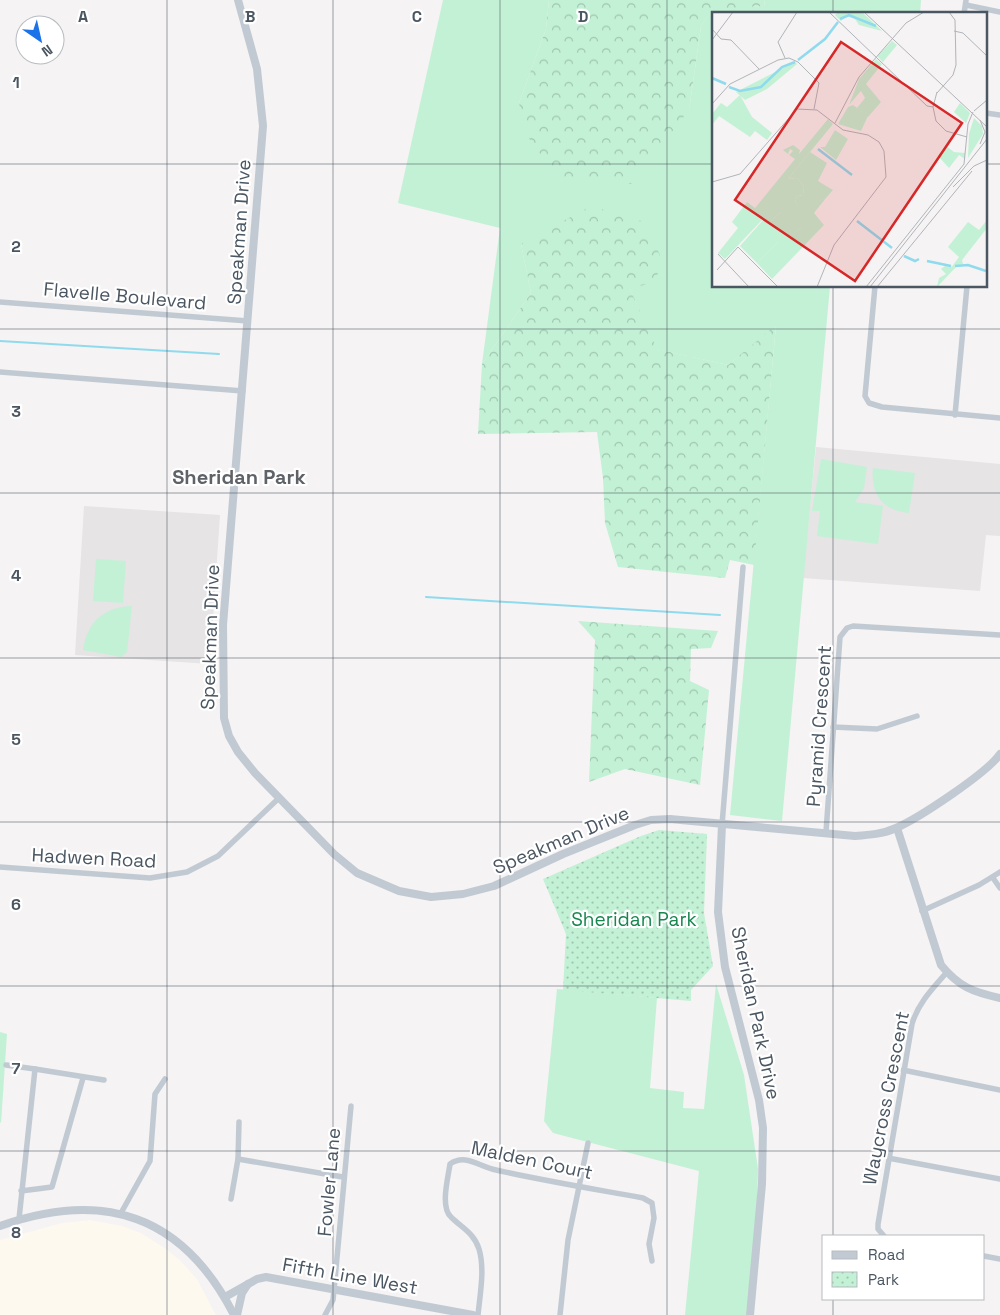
<svg xmlns="http://www.w3.org/2000/svg" width="1000" height="1315" font-family="'Space Grotesk',sans-serif">
  <defs>
    <pattern id="forest-crowns" width="20" height="18" patternUnits="userSpaceOnUse" patternTransform="scale(1.25)"><rect width="20" height="18" fill="#c3f1d5"/><path d="M2 6a3 3 0 1 1 6 0M12 15a3 3 0 1 1 6 0" fill="none" stroke="#a0c6b0"/></pattern>
    <pattern id="park-dots" width="8" height="8" patternUnits="userSpaceOnUse" patternTransform="scale(1.25)"><rect width="8" height="8" fill="#c3f1d5"/><path d="M2 2h.1M6 6h.1" fill="none" stroke="#a0c6b0" stroke-width="1.8" stroke-linecap="round"/></pattern>
  </defs>
  <rect width="100%" height="100%" fill="#f5f3f3"/>
  <path fill="#fdf9ef" d="M90,1220L122,1226L141,1233L165,1248L180,1260L197,1279L216,1315H0V1240L62,1223Z"/>
  <g fill="#e6e4e5">
    <path d="M816,447L1000,464V536L986,535L980,591L803,578Z"/>
    <path d="M84,506L220,515L210,664L75,655Z"/>
  </g>
  <g fill="#c3f1d5">
    <path d="M443,0H549L546,29L519,103L689,110L701,26L713,8L764,6L765,0H921L920,14H714V286H830L782,821L730,815L776,326L728,365L656,349L630,289L521,244L531,293L482,364L500,228L398,203Z"/>
    <path d="M821,459L867,467L864,488L855,502L883,506L878,544L817,536L820,511H812Z"/>
    <path d="M873,468L915,473L909,513C883,511 870,494 873,468Z"/>
    <path d="M96,559L126,561L123,603L93,601Z"/>
    <path d="M132,606L127,652L121,657L83,650C87,622 104,607 132,606Z"/>
    <path d="M716,984L744,1075L758,1169L757,1209L747,1315H685L699,1171L553,1133L544,1121L557,989L657,998L650,1088L684,1092L683,1108L704,1109Z"/>
    <path d="M0,1032L7,1034L1,1123L0,1122Z"/>
  </g>
  <g fill="url(#forest-crowns)">
    <path d="M549,0H765L764,6L713,9L701,26L689,110L631,184L558,178L525,133L519,103L546,29Z"/>
    <path d="M591,206L645,222L663,262L654,282L630,289L657,349L728,365L776,325L754,565L730,560L725,578L618,567L605,523L603,478L597,432L478,434L482,364L531,293L521,244Z"/>
    <path d="M578,621L718,631L711,648L691,649L690,681L709,690L700,785L625,769L589,782L595,640Z"/>
  </g>
  <path fill="url(#park-dots)" d="M659,830L707,834L704,913L713,966L691,990V1001L563,990L566,934L543,879L641,836Z"/>
  <g fill="none" stroke-linecap="round" stroke-linejoin="round">
    <g stroke="#90daee" stroke-width="2">
      <path d="M0,341L219,354"/>
      <path d="M426,597L720,615"/>
    </g>
    <g stroke="#c1cad2" stroke-width="5.5">
      <path d="M966,5L1000,12"/>
      <path d="M964,14L966,0"/>
      <path d="M986,113L1000,115"/>
      <path d="M875,286L865,396L869,403L882,407L1000,418"/>
      <path d="M0,302L248,321"/>
      <path d="M0,372L243,391"/>
      <path d="M955,415L967,286"/>
      <path d="M833,727L877,729L917,716"/>
      <path d="M722,825L743,567"/>
      <path d="M826,832L840,637L847,628L853,626L1000,635"/>
      <path d="M0,867L150,878L187,872L218,856L279,798"/>
      <path d="M993,878L1000,888"/>
      <path d="M922,911L979,885L1000,872"/>
      <path d="M6,1065L35,1069"/>
      <path d="M903,1070L1000,1090"/>
      <path d="M888,1158L1000,1179"/>
      <path d="M238,1159L343,1177"/>
      <path d="M21,1191L52,1187L83,1078"/>
      <path d="M231,1199L238,1159L239,1122"/>
      <path d="M121,1213L150,1161L155,1094L165,1079"/>
      <path d="M19,1219L35,1069L104,1080"/>
      <path d="M884,1236L878,1229V1224L912,1024C918,1003 933,988 947,972"/>
      <path d="M984,1256L1000,1259"/>
      <path d="M325,1315L333,1300L334,1290L351,1106"/>
      <path d="M478,1315C480,1294 485,1269 479,1249C474,1233 462,1228 451,1217C440,1207 448,1178 450,1164C466,1153 479,1167 496,1170C545,1181 594,1189 643,1198L652,1203L654,1218L649,1244L652,1261"/>
      <path d="M560,1315L568,1240L588,1143"/>
    </g>
    <g stroke="#c1cad2" stroke-width="8">
      <path d="M238,0L257,69L263,126L223,625L224,718L229,736L238,752L255,773L334,854L357,873L399,891L431,897L463,894L494,886L563,854L635,825L651,820L670,819L855,836C869,835 883,834 896,828C919,818 987,773 1000,754"/>
      <path d="M722,825L718,912L725,967L759,1100L763,1128L762,1184L750,1315"/>
      <path d="M897,828L941,965C959,987 973,992 1000,998"/>
      <path d="M0,1226C104,1189 183,1215 234,1315"/>
      <path d="M225,1297L257,1279L266,1277L473,1315"/>
      <path d="M237,1315L242,1293L248,1284"/>
    </g>
  </g>
  <path fill="none" stroke="#4a5661" stroke-width="1" stroke-opacity="0.55" d="M167,0V1315M333,0V1315M500,0V1315M667,0V1315M833,0V14M0,164H714M986,164H1000M833,286V1236M0,329H1000M0,493H1000M0,658H1000M0,822H1000M0,986H1000M0,1151H1000M833,1299V1315"/>
  <g text-anchor="middle" dominant-baseline="central" stroke-width="4.5" stroke-linejoin="round" paint-order="stroke">
    <g font-size="19" fill="#4a5661" stroke="#fff">
      <text transform="translate(239 232) rotate(-86)">Speakman Drive</text>
      <text transform="translate(125 296) rotate(5)">Flavelle Boulevard</text>
      <text transform="translate(210 637) rotate(-88)">Speakman Drive</text>
      <text transform="translate(819 726) rotate(-86)">Pyramid Crescent</text>
      <text transform="translate(561 840) rotate(-23)">Speakman Drive</text>
      <text transform="translate(94 858) rotate(3)">Hadwen Road</text>
      <text transform="translate(756 1013) rotate(78)">Sheridan Park Drive</text>
      <text transform="translate(886 1098) rotate(-79)">Waycross Crescent</text>
      <text transform="translate(532 1160) rotate(12)">Malden Court</text>
      <text transform="translate(329 1182) rotate(-85)">Fowler Lane</text>
      <text transform="translate(350 1276) rotate(10)">Fifth Line West</text>
    </g>
    <g font-size="19" fill="#17864f" stroke="#fff">
      <text x="634" y="919">Sheridan Park</text>
    </g>
    <g font-size="20" font-weight="bold" fill="#5f6368" stroke="#fff">
      <text x="239" y="477">Sheridan Park</text>
    </g>
  </g>
  <g transform="translate(712 12)">
    <rect width="275" height="275" fill="#f5f3f3"/>
    <path d="M180,29L185,33L171,50L165,44ZM164,47L170,52L154,72L169,90L156,105L145,96L153,86L149,79L137,93L147,67ZM248,91L258,101L254,111L242,100ZM262,106L270,114L271,122L256,146L257,122ZM116,107L121,112L76,167L85,166L92,174L91,183L85,184L83,190L89,196L114,186L102,201L112,213L60,267L45,251L66,230H72L89,215L69,200L58,210L51,207L13,247L6,241L26,216L20,210L35,190L43,196L83,147L77,143L81,139L78,137L76,142L71,138L81,133L88,138L87,142ZM234,134L242,140L253,141V147L247,143L237,156L226,144ZM233,254L244,255L225,275L227,266L234,262L229,257Z" fill="#c3f1d5"/>
    <path d="M126,0H150L170,19L147,13L143,7L134,4L129,9L123,3ZM83,50L85,52L55,77L33,88L24,80ZM123,118L136,127L124,148L108,135H113ZM98,140L115,151L106,169L121,178L114,186L103,191L100,198L89,197L83,190L85,184L91,183L92,174L85,166L76,167ZM82,196L90,203L89,215L72,231L66,230L45,251L28,234L52,207L58,210L69,200Z" fill="#c3f1d5"/>
    <path d="M28,83L40,105L60,121L55,128L43,119L38,125L7,104L0,113V102L9,91L15,95ZM141,93L156,104L149,119L126,112L136,95ZM275,208V216L250,248L251,252L239,256L247,245L236,235L256,210L267,218Z" fill="#c3f1d5"/>
    <path fill="none" stroke="#90daee" stroke-width="2.5" d="M128,7L137,3L164,14M86,48L113,27L126,10M0,66L14,72M17,75L28,79L49,75L70,55L83,50M106,137L140,163M145,209L180,236M192,244L203,249L207,247M215,249L239,254M243,254L256,253L274,259"/>
    <path fill="none" stroke="#b1b4b9" stroke-width="1" d="M117,0L215,94L221,95M152,0L275,115M0,17L9,27L19,28L47,57M242,19L251,21L275,44M0,28L21,0M73,46L66,30L85,0M225,80L221,95L224,109L234,119L255,125M225,81L241,63L244,53L243,8L237,0M0,92L18,72L66,48L77,46L86,50L107,71L102,97M262,99L275,88M123,111L147,65L194,11L212,0M268,132L273,120L268,108M0,170L28,162L85,97L105,98L131,118L156,123L167,130L172,139L174,165L122,233L105,275M241,175L262,154L275,148M6,242L37,275M5,258L26,235L66,275M154,275L252,152L256,112L261,100M158,275L275,127M165,275L260,159"/>
    <path fill="#d62828" fill-opacity="0.15" stroke="#d62828" stroke-width="2.5" d="M129,30L250,111L143,269L23,188Z"/>
    <rect width="275" height="275" fill="none" stroke="#4a5661" stroke-width="2.5"/>
  </g>
  <g font-size="16" text-anchor="middle" font-weight="bold" fill="#4a5661" stroke="#fff" stroke-width="4.5" stroke-linejoin="round" paint-order="stroke">
    <text x="83" y="22">A</text>
    <text x="250" y="22">B</text>
    <text x="417" y="22">C</text>
    <text x="583" y="22">D</text>
    <text x="16" y="88">1</text>
    <text x="16" y="252">2</text>
    <text x="16" y="417">3</text>
    <text x="16" y="581">4</text>
    <text x="16" y="745">5</text>
    <text x="16" y="910">6</text>
    <text x="16" y="1074">7</text>
    <text x="16" y="1238">8</text>
  </g>
  <rect x="822" y="1235" width="162" height="65" fill="#ffffff" stroke="#b7bbc0"/>
  <rect x="832" y="1251" width="25" height="8" fill="#c1cad2" stroke="#b7bbc0"/>
  <text x="868" y="1260" font-size="15" fill="#4a5661">Road</text>
  <rect x="832" y="1272" width="25" height="15" fill="url(#park-dots)" stroke="#b7bbc0"/>
  <text x="868" y="1285" font-size="15" fill="#4a5661">Park</text>
  <g transform="translate(40 40) rotate(146)"><circle r="24" fill="#ffffff" stroke="#b7bbc0"/>
  <path d="M0-4L9 19L0 12L-9 19Z" fill="#1a73e8"/>
  <text y="-8" font-size="14" font-weight="bold" text-anchor="middle" fill="#4a5661">N</text>
  </g>
</svg>
